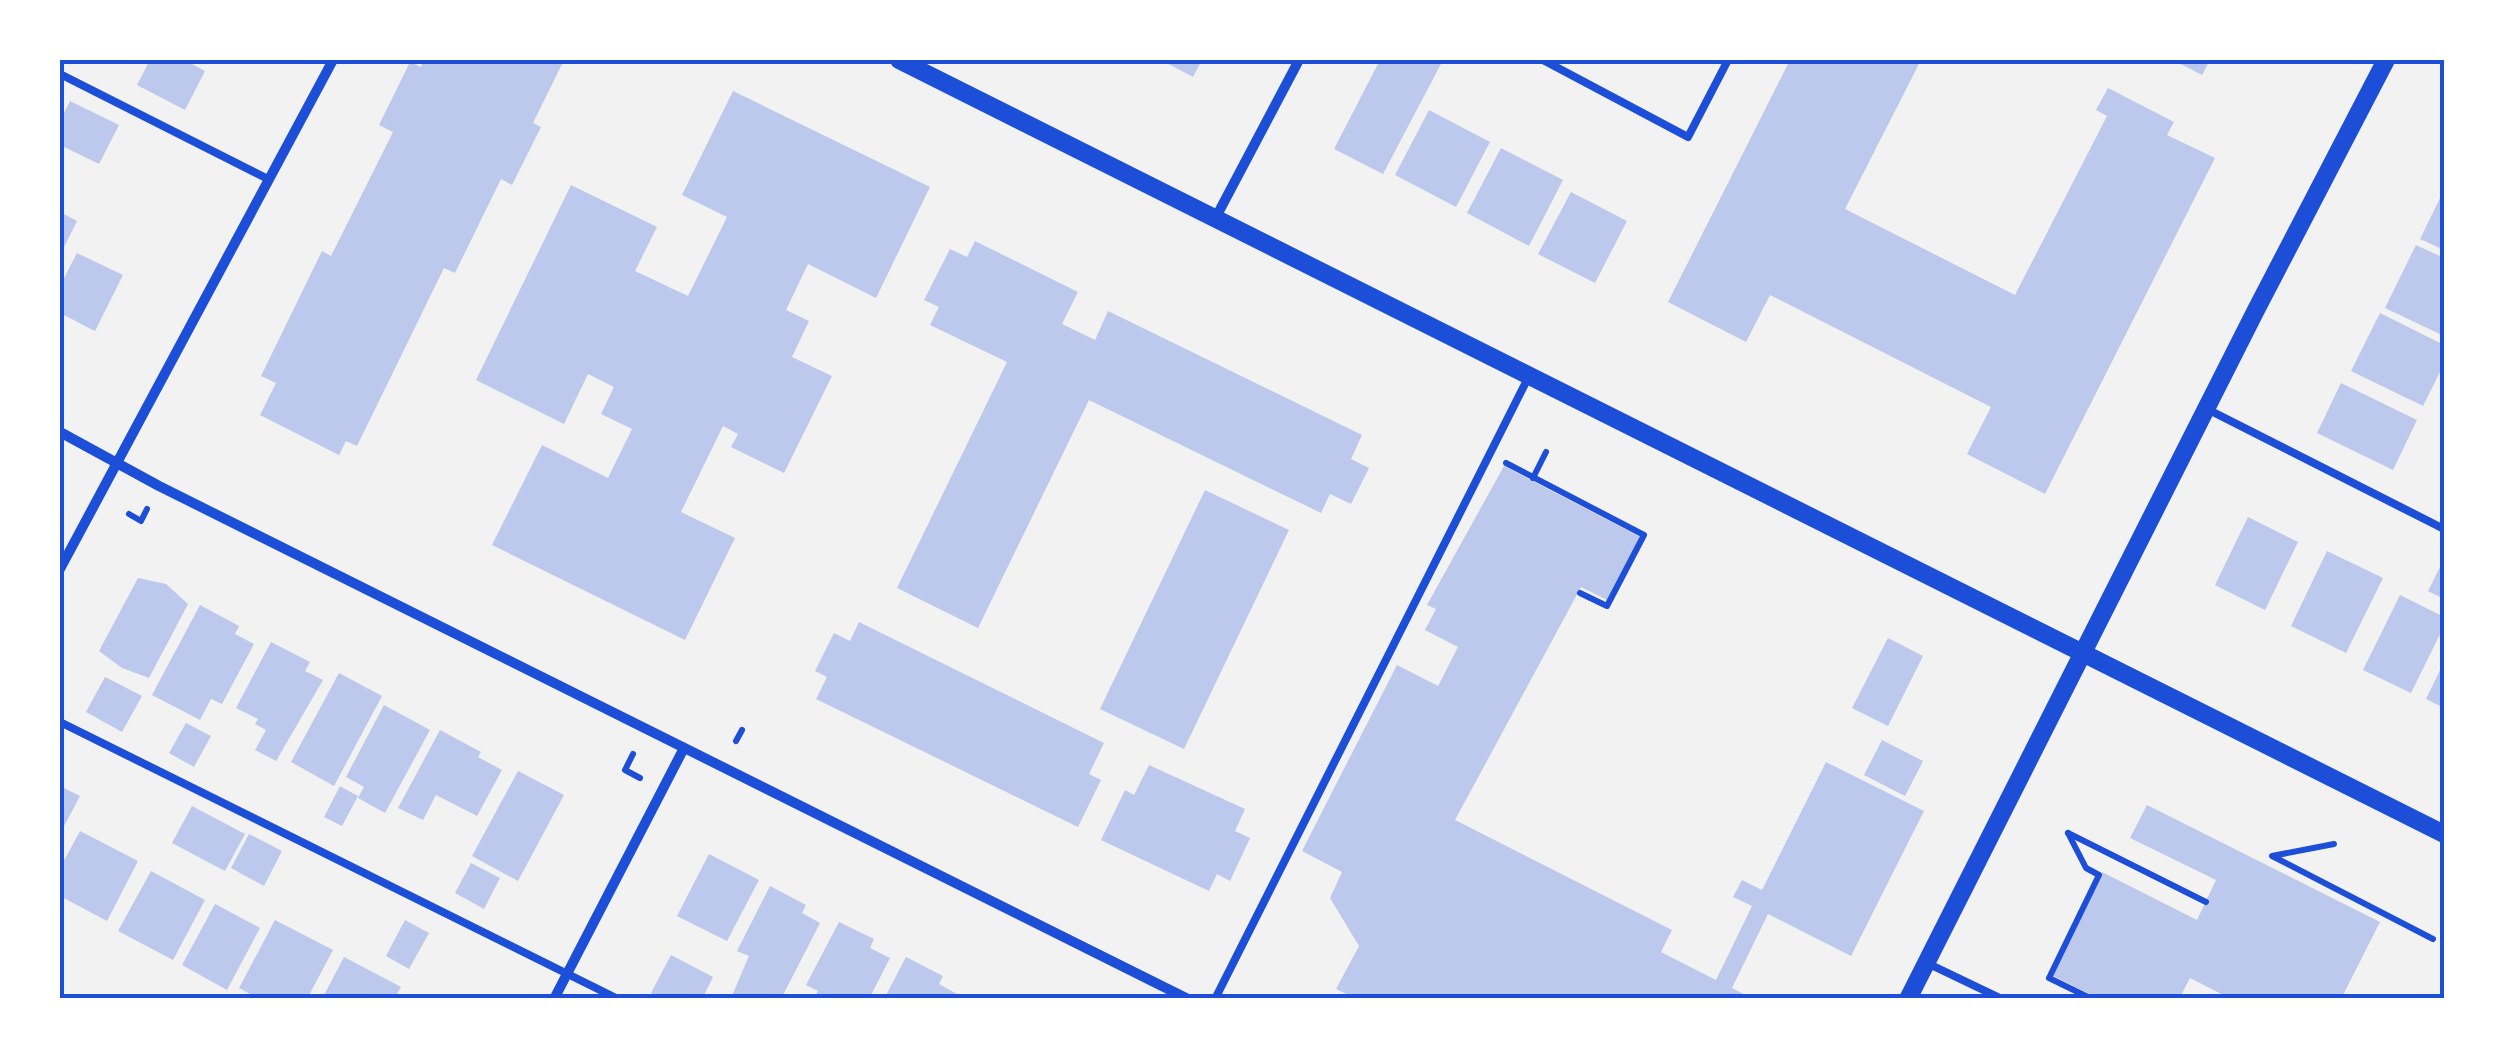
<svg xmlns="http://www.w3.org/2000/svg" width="2504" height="1059" font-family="Georgia,serif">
  <rect width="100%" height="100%" fill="#f2f2f2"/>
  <g fill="#bdc9ec">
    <path d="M150,60H184L205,71L185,110L137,85Z"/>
    <path d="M424,60H564L533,123L541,127L512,185L501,179L455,273L444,268L357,446L346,441L339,455L260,415L276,383L261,376L322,251L331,256L393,132L379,125L410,62L421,67Z"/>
    <path d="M1161,60H1202L1193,77Z"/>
    <path d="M1380,60H1443L1383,174L1334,149Z"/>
    <path d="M1790,60H1921L1845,209L2015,295L2107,116L2096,110L2108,88L2174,122L2167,135L2215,158L2045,494L1967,454L1991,407L1770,295L1746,342L1668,302Z"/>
    <path d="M2173,60H2210L2202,75Z"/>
    <path d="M733,91L930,187L876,298L808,264L786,310L809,321L792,357L832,376L784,473L731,447L738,434L723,426L681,512L735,538L685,640L492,545L542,445L608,478L632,429L601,414L614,387L588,374L564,424L476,380L571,185L657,227L635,271L688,296L727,217L682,195Z"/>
    <path d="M70,101L119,125L99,164L60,145V121Z"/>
    <path d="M1429,110L1490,142L1456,207L1395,175Z"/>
    <path d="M1501,148L1563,180L1529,246L1467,213Z"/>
    <path d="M2444,190V250L2420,239Z"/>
    <path d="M1571,192L1627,221L1595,283L1538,254Z"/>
    <path d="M60,212L77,221L60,255Z"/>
    <path d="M975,241L1078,292L1062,324L1095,340L1108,311L1362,435L1351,459L1369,468L1351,504L1330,494L1321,513L1089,400L978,628L897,588L1007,362L930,325L939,307L924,300L950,249L967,257Z"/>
    <path d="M2416,245L2444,258V336L2385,308Z"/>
    <path d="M77,253L123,275L95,331L60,313V286Z"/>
    <path d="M2380,313L2444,345V364L2423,406L2351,371Z"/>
    <path d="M2341,383L2417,420L2393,470L2317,433Z"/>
    <path d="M1504,466L1640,537L1607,600L1581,587L1455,820L1672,930L1661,952L1716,980L1752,906L1733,897L1742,880L1762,890L1826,762L1924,811L1851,956L1768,914L1732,988L1753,999H1357L1336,989L1359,946L1330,898L1342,872L1302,851L1397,665L1438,686L1458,647L1425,630L1436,609L1427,605Z"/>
    <path d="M1205,490L1289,530L1184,749L1100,709Z"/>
    <path d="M2248,517L2298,542L2265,610L2215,585Z"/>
    <path d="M2327,551L2383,578L2346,653L2291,626Z"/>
    <path d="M2444,559V599L2428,591Z"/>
    <path d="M138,578L166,584L188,604L149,678L122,668L99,651Z"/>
    <path d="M2400,595L2444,617V626L2411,693L2363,670Z"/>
    <path d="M200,605L239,626L235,634L254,644L222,704L211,699L200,720L152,695Z"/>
    <path d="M859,622L1104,743L1089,774L1101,780L1078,827L816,699L827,677L815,671L834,633L850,641Z"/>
    <path d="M1888,638L1923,656L1888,726L1852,708Z"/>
    <path d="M271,642L310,662L305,671L323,680L276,761L255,750L266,730L255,724L258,719L236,708Z"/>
    <path d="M2444,662V708L2426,699Z"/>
    <path d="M339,673L382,696L334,786L291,762Z"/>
    <path d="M105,677L142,696L122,732L86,712Z"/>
    <path d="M384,705L430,730L385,813L358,798L364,787L346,777Z"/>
    <path d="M186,723L211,736L194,767L169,753Z"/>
    <path d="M440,730L481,752L478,757L502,770L477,816L436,795L423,820L398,808Z"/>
    <path d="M1882,740L1923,761L1905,796L1864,775Z"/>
    <path d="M1149,765L1245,809L1235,831L1250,838L1230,881L1217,874L1209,891L1101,840L1125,790L1134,795Z"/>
    <path d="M518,771L564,795L518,881L472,856Z"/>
    <path d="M60,786L80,796L60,834Z"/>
    <path d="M340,786L358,796L342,826L324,817Z"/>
    <path d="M2147,805L2380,922L2341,999H2231L2190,978L2179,999L2170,995L2168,999H2100L2051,975L2102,872L2197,920L2216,880L2130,838Z"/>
    <path d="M192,806L245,834L225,871L172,843Z"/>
    <path d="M80,831L138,861L107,921L60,896V868Z"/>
    <path d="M249,834L282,851L264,886L231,868Z"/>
    <path d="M709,854L759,880L727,941L677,916Z"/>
    <path d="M471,863L500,878L484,909L455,893Z"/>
    <path d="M151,871L205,900L173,960L118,931Z"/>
    <path d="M770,886L806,905L802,913L820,923L781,999H733L731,998L749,956L737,951Z"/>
    <path d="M215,904L260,928L227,990L182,965Z"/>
    <path d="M275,920L333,950L307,999L278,996L277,999H259L239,988Z"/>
    <path d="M405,920L429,933L409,969L386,956Z"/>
    <path d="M839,922L874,939L870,948L890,958L869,999H814L818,991L806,985Z"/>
    <path d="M671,955L713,977L702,999H662L651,993Z"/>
    <path d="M344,957L401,987L394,999H322Z"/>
    <path d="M906,957L943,976L939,984L957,994L954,999H884Z"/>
  </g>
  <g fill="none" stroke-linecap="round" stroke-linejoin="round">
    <g stroke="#1d4ed8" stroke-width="6">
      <path d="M1506,463L1644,535L1607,606L1580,593"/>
      <path d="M1533,478L1546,452"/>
      <path d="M129,514L141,521L147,509"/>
      <path d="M736,741L742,730"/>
      <path d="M633,754L625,770L640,778"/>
      <path d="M2068,833L2086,868L2099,875L2049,978L2092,999"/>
      <path d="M2068,833L2206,902"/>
      <path d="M2334,844L2272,856L2433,939"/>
      <path d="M2174,999V997"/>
    </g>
    <g stroke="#1d4ed8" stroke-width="8">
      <path d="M1543,60L1688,137L1728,60"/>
      <path d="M60,74L268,179"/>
      <path d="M2207,409L2444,529"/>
      <path d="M60,722L618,999"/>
      <path d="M1929,964L2002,999"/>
      <path d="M1215,999L1528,378"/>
    </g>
    <g stroke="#1d4ed8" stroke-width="10">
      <path d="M1215,219L1299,60"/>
      <path d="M60,432L159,486L1188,999"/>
      <path d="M60,569L333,60"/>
      <path d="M554,999L684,748"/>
    </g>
    <g stroke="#1d4ed8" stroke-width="18">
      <path d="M899,60L2444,834"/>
      <path d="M1908,999L2256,310L2386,60"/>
    </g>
  </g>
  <rect width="2504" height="1059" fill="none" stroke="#ffffff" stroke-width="125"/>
  <rect x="62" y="62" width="2380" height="934" fill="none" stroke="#1d4ed8" stroke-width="4"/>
</svg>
